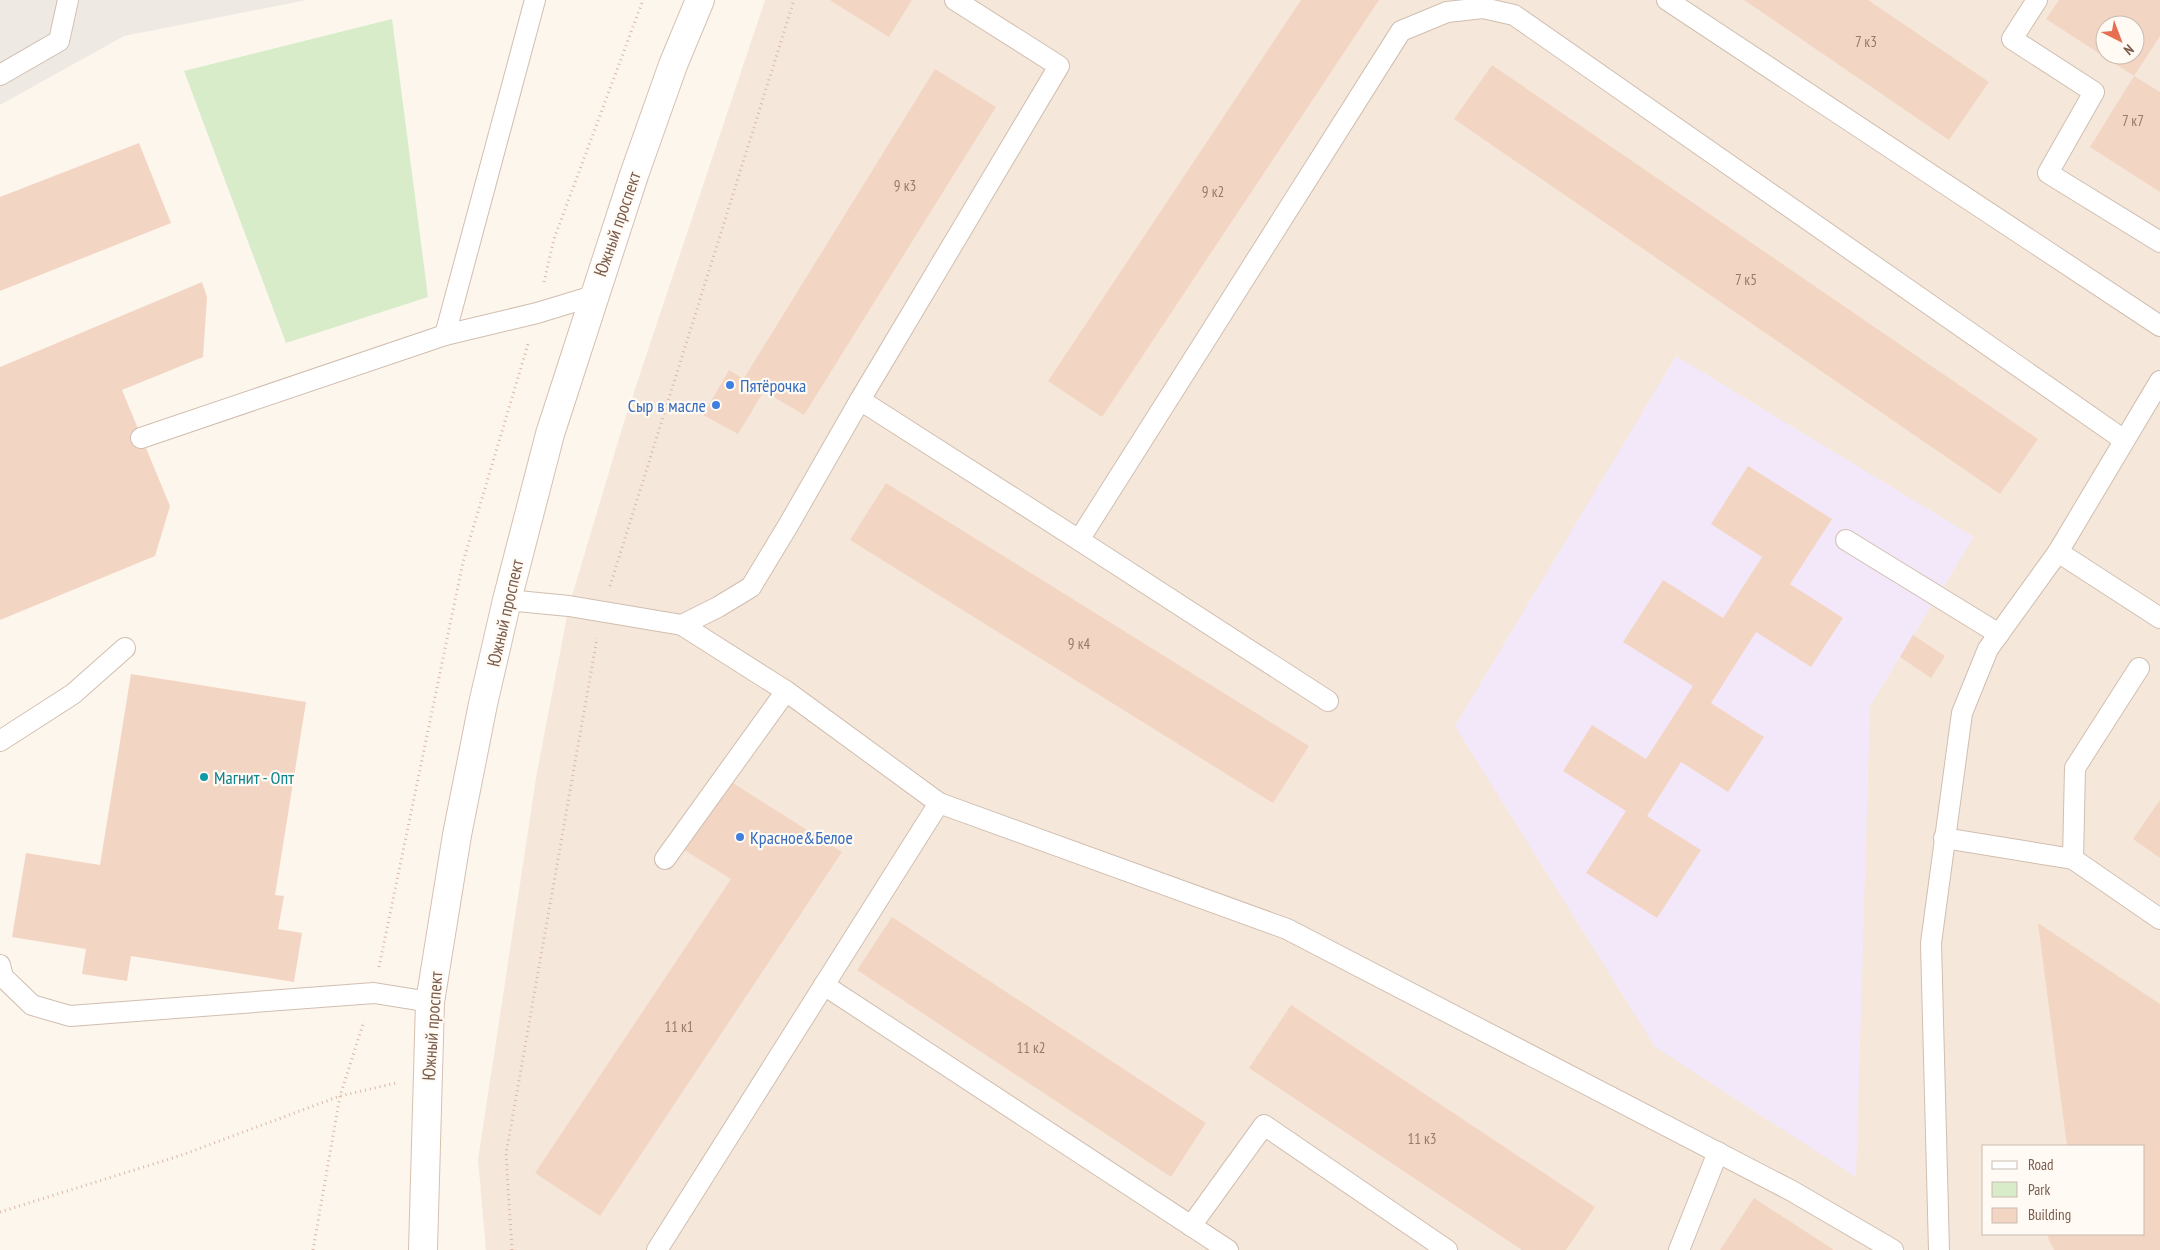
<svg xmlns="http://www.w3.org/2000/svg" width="2160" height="1250" font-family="'PT Sans Narrow',sans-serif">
  <rect width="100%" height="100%" fill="#fdf6ec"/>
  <path fill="#f5e8da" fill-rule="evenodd" d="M765,0H2160V1250H486L478,1160L537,772L569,606L623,425ZM2105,25H2135V55H2105ZM1984,1146H2144V1234H1984Z"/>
  <path fill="#efe9e4" d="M0,0H307L124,36L0,105Z"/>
  <path fill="#f3e8fa" d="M1676,356L1974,537L1870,706L1856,1177L1655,1047L1455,726Z"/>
  <path fill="#d8ecc9" d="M392,19L428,297L286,343L184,71Z"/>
  <g fill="#f3d5c3" fill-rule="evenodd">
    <path d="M831,0H912L889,37L831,1Z"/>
    <path d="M1301,0H1379L1102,417L1048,381Z"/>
    <path d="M1744,0H1868L1989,82L1949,140Z"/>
    <path d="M2059,0H2160V36L2134,76L2160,92V192L2090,147L2134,76L2046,19ZM2105,25H2135V55H2105Z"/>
    <path d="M1492,65L2038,439L2000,494L1454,119Z"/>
    <path d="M935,69L996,107L804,415L764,391L738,434L703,415L729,370L749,382L744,378Z"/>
    <path d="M139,143L171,223L0,291V197Z"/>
    <path d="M202,282L207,297L203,357L122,390L170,506L155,556L0,620V367Z"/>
    <path d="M1748,466L1832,519L1790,584L1843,618L1811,667L1756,632L1711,703L1764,737L1728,792L1681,762L1647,816L1701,850L1657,918L1586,873L1626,811L1563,771L1592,725L1646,759L1693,686L1623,642L1663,580L1723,618L1762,557L1711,524Z"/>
    <path d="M886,483L1309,746L1273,803L850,540Z"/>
    <path d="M1913,635L1945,656L1931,678L1900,657Z"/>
    <path d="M131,674L306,702L275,895L284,896L278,929L302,933L294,982L131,956L127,981L82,974L86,949L12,937L26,853L100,865Z"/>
    <path d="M725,778L842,852L600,1216L535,1173L731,879L681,848Z"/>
    <path d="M2160,800V858L2133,839Z"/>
    <path d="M892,917L1206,1123L1171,1177L857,970Z"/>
    <path d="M2038,923L2160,1004V1250H2054L2048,1238V1234H2144V1146H2067Z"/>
    <path d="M1291,1005L1595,1207L1566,1250H1522L1249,1068Z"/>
    <path d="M1754,1198L1834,1250H1720Z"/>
  </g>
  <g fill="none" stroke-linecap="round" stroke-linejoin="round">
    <defs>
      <g id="service">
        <path d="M1667,0L2160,326"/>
        <path d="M2037,0L2012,39L2094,92L2048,173L2160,242"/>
        <path d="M0,75L59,41L68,0"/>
        <path d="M445,335L535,0"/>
        <path d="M2160,381L2058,552L2160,618"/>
        <path d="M860,400L1059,66L955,0"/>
        <path d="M141,438L445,335L537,313L593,296"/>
        <path d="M1846,540L1999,634"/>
        <path d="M507,600L569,606L682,625L718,607L751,587L789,524L860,400L1079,540"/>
        <path d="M1328,701L1079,540L1401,31L1447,12L1483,8L1514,15L2124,440"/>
        <path d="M0,741L73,694L125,648"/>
        <path d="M939,803L1287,929L1792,1191L1893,1250"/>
        <path d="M1944,838L2073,859L2075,768L2139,668"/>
        <path d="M665,859L786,691L682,625"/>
        <path d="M2073,859L2160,919"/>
        <path d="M0,965L3,977L32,1005L70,1016L374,993L430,1002"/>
        <path d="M824,985L1228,1250"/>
        <path d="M1191,1226L1264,1125L1447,1250"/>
        <path d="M657,1250L939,803L786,691"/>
        <path d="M1679,1250L1718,1152"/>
        <path d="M1939,1250L1931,943L1962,713L1988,649L2058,552"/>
      </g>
      <path id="secondary" d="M423,1250L430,1002L457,835L483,704L507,600L550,434L634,175L673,65L700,0"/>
    </defs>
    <use href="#service" stroke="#d1beb0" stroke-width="22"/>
    <use href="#secondary" stroke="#d6c0b0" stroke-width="30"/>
    <g stroke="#d9b8a5" stroke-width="3" stroke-dasharray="1 4" stroke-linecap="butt">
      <path d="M544,282L554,239L643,0"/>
      <path d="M610,586L794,0"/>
      <path d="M379,967L463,562L528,344"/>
      <path d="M0,1212L179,1156L340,1096L396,1083"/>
      <path d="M313,1250L340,1096L364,1021"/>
      <path d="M512,1250L506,1154L597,638"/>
    </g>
    <use href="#service" stroke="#fff" stroke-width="20"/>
    <use href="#secondary" stroke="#fff" stroke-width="28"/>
  </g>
  <g fill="#3f7fe0" stroke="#fffaf3" stroke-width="2">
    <circle cx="730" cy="385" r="5"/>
    <circle cx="716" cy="405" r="5"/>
    <circle cx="740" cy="837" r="5"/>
  </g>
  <circle fill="#0f9aa8" stroke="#fffaf3" stroke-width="2" cx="204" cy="777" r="5"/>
  <g text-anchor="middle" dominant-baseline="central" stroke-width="4.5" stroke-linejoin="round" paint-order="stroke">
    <g font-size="15" fill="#987a6a">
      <text x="1866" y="41">7 к3</text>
      <text x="2133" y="120">7 к7</text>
      <text x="905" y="185">9 к3</text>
      <text x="1213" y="191">9 к2</text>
      <text x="1746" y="279">7 к5</text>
      <text x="1079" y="643">9 к4</text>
      <text x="679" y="1026">11 к1</text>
      <text x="1031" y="1047">11 к2</text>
      <text x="1422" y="1138">11 к3</text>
    </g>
    <g font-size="18" fill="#7a5c4d" stroke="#fffaf3">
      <text transform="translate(617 224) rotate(-71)">Южный проспект</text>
      <text transform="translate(505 613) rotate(-77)">Южный проспект</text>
      <text transform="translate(432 1026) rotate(-86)">Южный проспект</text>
    </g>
    <g font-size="18" fill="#366cbe" stroke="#fffaf3" text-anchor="start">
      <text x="740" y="385">Пятёрочка</text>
      <text x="706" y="405" text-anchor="end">Сыр в масле</text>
      <text x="750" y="837">Красное&amp;Белое</text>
    </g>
    <g font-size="18" fill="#0d838f" stroke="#fffaf3" text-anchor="start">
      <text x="214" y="777">Магнит - Опт</text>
    </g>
  </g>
  <rect x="1982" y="1145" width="162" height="90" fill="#fffaf3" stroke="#cabbb1"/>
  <rect x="1992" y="1161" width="25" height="8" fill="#ffffff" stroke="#cabbb1"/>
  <text x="2028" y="1170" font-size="15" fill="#7a5c4d">Road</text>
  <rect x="1992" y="1182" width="25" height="15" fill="#d8ecc9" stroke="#cabbb1"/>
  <text x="2028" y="1195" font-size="15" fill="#7a5c4d">Park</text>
  <rect x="1992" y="1208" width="25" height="15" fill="#f3d5c3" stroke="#cabbb1"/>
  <text x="2028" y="1220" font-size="15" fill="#7a5c4d">Building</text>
  <g transform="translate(2120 40) rotate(138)"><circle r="24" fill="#fffaf3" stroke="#cabbb1"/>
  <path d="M0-4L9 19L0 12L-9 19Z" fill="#e76f51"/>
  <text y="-8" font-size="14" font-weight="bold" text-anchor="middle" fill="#7a5c4d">N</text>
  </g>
</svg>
